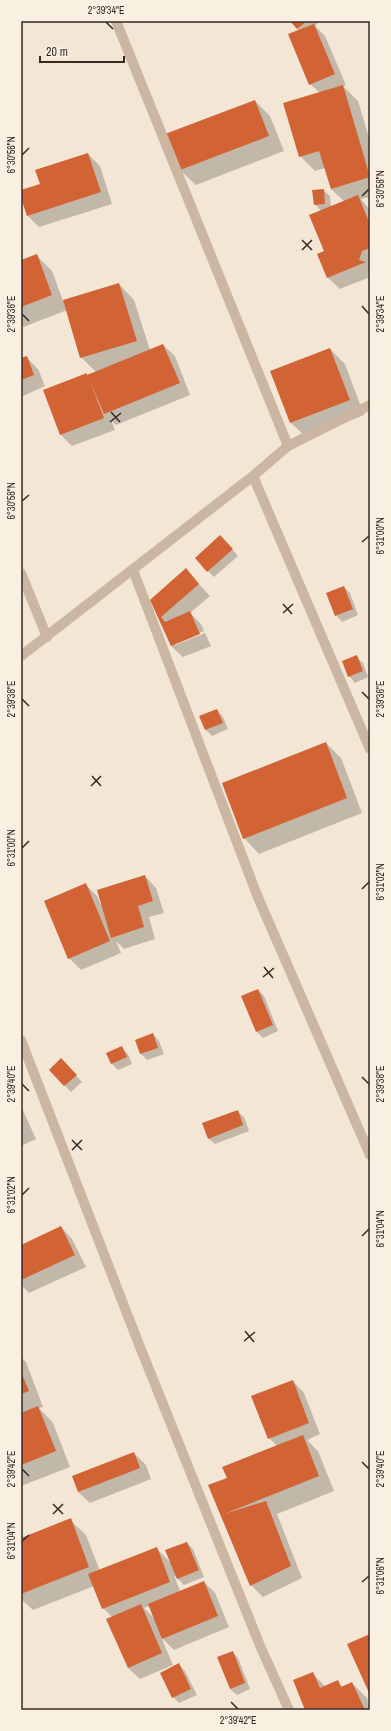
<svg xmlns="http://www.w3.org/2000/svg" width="391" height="1731" font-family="'Archivo Narrow',sans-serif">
  <rect width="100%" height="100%" fill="#f3e6d5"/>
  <g fill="#0003" fill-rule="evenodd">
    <path d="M291,21H320L315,26L325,36L346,85L343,86L358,101L370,141V197L361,199L370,210V277L340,289L328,278L318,254L325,251L321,211L315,204L323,190L330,196L331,207L345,202L331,189L325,168L315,171L300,156L320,93L310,84L299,31Z"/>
    <path d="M255,101L270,116L284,151L196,185L180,170Z"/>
    <path d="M88,154L100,166L112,204L39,227L28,216L21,191L41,185Z"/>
    <path d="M36,255L52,271L63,301L119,284L134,300L150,350L163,345L175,356L190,395L116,425L111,420L115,430L72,446L61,435L44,390L96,372L81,357L67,310L21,328V261Z"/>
    <path d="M330,349L345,364L364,415L307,438L291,423L272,372Z"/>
    <path d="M26,357L38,369L45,386L21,397V360Z"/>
    <path d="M227,543L238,556L214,577L208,571Z"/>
    <path d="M186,570L210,596L190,613L201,624L211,646L183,657L171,646L151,600ZM204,631L205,633L175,645V643Z"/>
    <path d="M344,587L350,593L358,615L342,622L336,615Z"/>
    <path d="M356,657L363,663L368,677L355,683L349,676Z"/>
    <path d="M217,710L223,717L228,729L212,736L206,730L201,716Z"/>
    <path d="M326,743L341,758L362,813L259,854L244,838Z"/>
    <path d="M145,876L156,888L164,913L149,917L155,939L124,949L116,941L121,953L81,970L69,958L85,884L97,896L101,905Z"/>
    <path d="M258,990L264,996L278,1031L263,1038L257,1032Z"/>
    <path d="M153,1034L159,1041L164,1054L147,1060L141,1054L136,1041Z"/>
    <path d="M121,1047L128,1054L132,1064L118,1070L112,1064L108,1053Z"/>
    <path d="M61,1060L82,1082L71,1092L50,1070Z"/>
    <path d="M21,1106L36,1139L21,1146Z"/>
    <path d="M237,1111L244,1117L249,1131L215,1144L208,1138Z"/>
    <path d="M61,1227L72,1239L86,1267L29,1293L21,1285V1246Z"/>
    <path d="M21,1357L26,1362L43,1407L39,1408L53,1423L70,1467L21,1486Z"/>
    <path d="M293,1381L304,1393L320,1434L307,1440L318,1451L334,1491L277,1514L302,1578L263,1597L251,1585L221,1515L228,1478L277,1446L269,1438Z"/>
    <path d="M134,1453L146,1465L151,1479L90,1503L78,1492Z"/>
    <path d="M70,1520L86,1535L100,1571L156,1548L171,1563L187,1543L193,1549L204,1577L184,1585L174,1575L180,1591L204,1582L215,1593L229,1627L174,1650L161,1637L173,1665L140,1679L128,1668L112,1617L103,1608L94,1586L33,1610L21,1599V1539ZM150,1606L155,1619L144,1608Z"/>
    <path d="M232,1652L238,1658L250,1689L237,1695L230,1689Z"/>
    <path d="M179,1665L185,1671L197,1695L179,1703L173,1697Z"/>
    <path d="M312,1673L326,1687L338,1682L343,1687L352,1683L367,1698L370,1710H307Z"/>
  </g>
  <g fill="#d16335">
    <path d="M290,21H307L297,29Z"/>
    <path d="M314,24L335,74L309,85L288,34Z"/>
    <path d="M343,85L370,177L331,189L319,151L299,157L283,103Z"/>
    <path d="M255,100L269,136L180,170L165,134Z"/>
    <path d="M88,153L101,192L27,216L21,198V190L40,184L35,170Z"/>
    <path d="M324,189L325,204L314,205L312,190Z"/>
    <path d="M358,195L370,224V248L362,251L359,260L366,262L327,278L317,254L324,251L309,215Z"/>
    <path d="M37,254L52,295L21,307V260Z"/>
    <path d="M119,283L137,341L80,358L63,300Z"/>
    <path d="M163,344L180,383L104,414L90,381L104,418L60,435L43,390L87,373V375Z"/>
    <path d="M330,348L350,400L290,423L270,371Z"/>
    <path d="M27,356L34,375L21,380V358Z"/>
    <path d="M220,535L233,549L207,572L195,558Z"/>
    <path d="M186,568L199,584L161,617L165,622L190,611L200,634L171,646L150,600Z"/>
    <path d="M344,586L353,609L335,616L326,593Z"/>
    <path d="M357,655L363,671L348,677L342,661Z"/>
    <path d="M217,709L223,723L205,730L199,716Z"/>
    <path d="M326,742L347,798L243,839L222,783Z"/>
    <path d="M145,875L153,901L138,906L144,927L111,938L97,890Z"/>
    <path d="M86,883L110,941L68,959L44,901Z"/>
    <path d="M258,989L273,1025L256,1032L241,996Z"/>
    <path d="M153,1033L158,1048L140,1054L135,1040Z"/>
    <path d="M122,1046L127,1057L111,1064L106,1053Z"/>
    <path d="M61,1058L77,1075L64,1086L49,1070Z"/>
    <path d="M238,1110L243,1125L208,1139L202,1123Z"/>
    <path d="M61,1226L75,1255L21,1280V1245Z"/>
    <path d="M21,1372L29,1391L21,1394Z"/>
    <path d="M293,1380L309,1423L268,1439L251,1396Z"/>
    <path d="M38,1406L56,1451L21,1465V1413Z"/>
    <path d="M303,1435L319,1476L224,1514L266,1501L291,1566L250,1586L208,1485L227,1478L222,1467Z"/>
    <path d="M134,1452L140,1468L78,1492L72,1476Z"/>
    <path d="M71,1518L89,1567L21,1594V1538Z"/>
    <path d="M187,1542L199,1570L177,1579L165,1550Z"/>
    <path d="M157,1547L170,1582L102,1609L88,1574Z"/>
    <path d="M204,1581L218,1616L162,1639L148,1604Z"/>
    <path d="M141,1604L162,1653L128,1668L106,1619Z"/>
    <path d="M370,1634V1695L347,1644Z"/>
    <path d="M233,1651L245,1683L230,1689L217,1657Z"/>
    <path d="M179,1663L191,1689L172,1698L160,1673Z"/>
    <path d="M313,1672L320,1688L338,1680L341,1687L352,1682L365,1710H305L293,1680Z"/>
  </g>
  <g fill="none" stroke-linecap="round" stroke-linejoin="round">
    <g stroke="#cbb6a1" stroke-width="10">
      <path d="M116,21L288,446"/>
      <path d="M253,476L370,749"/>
      <path d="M133,570L257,895L370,1155"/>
      <path d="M21,573L47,637"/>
      <path d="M21,656L253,476L288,446L370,405"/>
      <path d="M21,1040L138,1342L261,1648L289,1710"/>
    </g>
  </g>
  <path fill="none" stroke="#352a24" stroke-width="1.5" d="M106,22L113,29M22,155L29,148M362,196L369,189M302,240L312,250M302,250L312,240M362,306L369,314M22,314L29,321M111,412L120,422M110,422L121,413M22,501L29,495M362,542L369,536M283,604L292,614M283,613L293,604M362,692L369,699M22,699L29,706M92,776L101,786M91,786L101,776M22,848L29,841M362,889L369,882M264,967L273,978M263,977L274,968M362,1077L369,1084M22,1084L29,1091M72,1140L82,1150M72,1150L82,1140M22,1195L29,1188M362,1236L369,1229M245,1331L254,1342M244,1341L255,1332M362,1462L369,1469M22,1469L29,1476M53,1504L63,1514M53,1514L63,1504M22,1541L29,1535M362,1582L369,1576M231,1702L238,1709"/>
  <rect width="391" height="1731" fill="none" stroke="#faf0e2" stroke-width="44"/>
  <path d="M40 56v6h84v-6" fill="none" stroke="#352a24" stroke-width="2"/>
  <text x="46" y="56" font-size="12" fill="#352a24" stroke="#faf0e2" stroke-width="3" paint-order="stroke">20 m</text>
  <rect x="22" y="22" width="347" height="1687" fill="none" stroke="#352a24" stroke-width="1.5"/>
  <g font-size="10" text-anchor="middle" fill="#352a24">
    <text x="106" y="14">2°39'34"E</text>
    <text transform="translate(11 155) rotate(-90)" y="4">6°30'56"N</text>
    <text transform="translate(380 189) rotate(-90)" y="4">6°30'58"N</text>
    <text transform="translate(11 314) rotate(-90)" y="4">2°39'36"E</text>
    <text transform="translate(380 314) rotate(-90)" y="4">2°39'34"E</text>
    <text transform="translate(11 501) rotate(-90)" y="4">6°30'58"N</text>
    <text transform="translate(380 536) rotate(-90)" y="4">6°31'00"N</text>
    <text transform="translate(11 699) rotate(-90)" y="4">2°39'38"E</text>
    <text transform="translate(380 699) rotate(-90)" y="4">2°39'36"E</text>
    <text transform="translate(11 848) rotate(-90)" y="4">6°31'00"N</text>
    <text transform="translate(380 882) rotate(-90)" y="4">6°31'02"N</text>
    <text transform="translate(11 1084) rotate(-90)" y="4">2°39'40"E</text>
    <text transform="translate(380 1084) rotate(-90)" y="4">2°39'38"E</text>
    <text transform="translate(11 1195) rotate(-90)" y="4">6°31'02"N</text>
    <text transform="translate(380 1229) rotate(-90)" y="4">6°31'04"N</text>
    <text transform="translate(11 1469) rotate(-90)" y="4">2°39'42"E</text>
    <text transform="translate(380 1469) rotate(-90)" y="4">2°39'40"E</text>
    <text transform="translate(11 1541) rotate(-90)" y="4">6°31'04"N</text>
    <text transform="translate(380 1576) rotate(-90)" y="4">6°31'06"N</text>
    <text x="238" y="1724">2°39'42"E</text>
  </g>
</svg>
